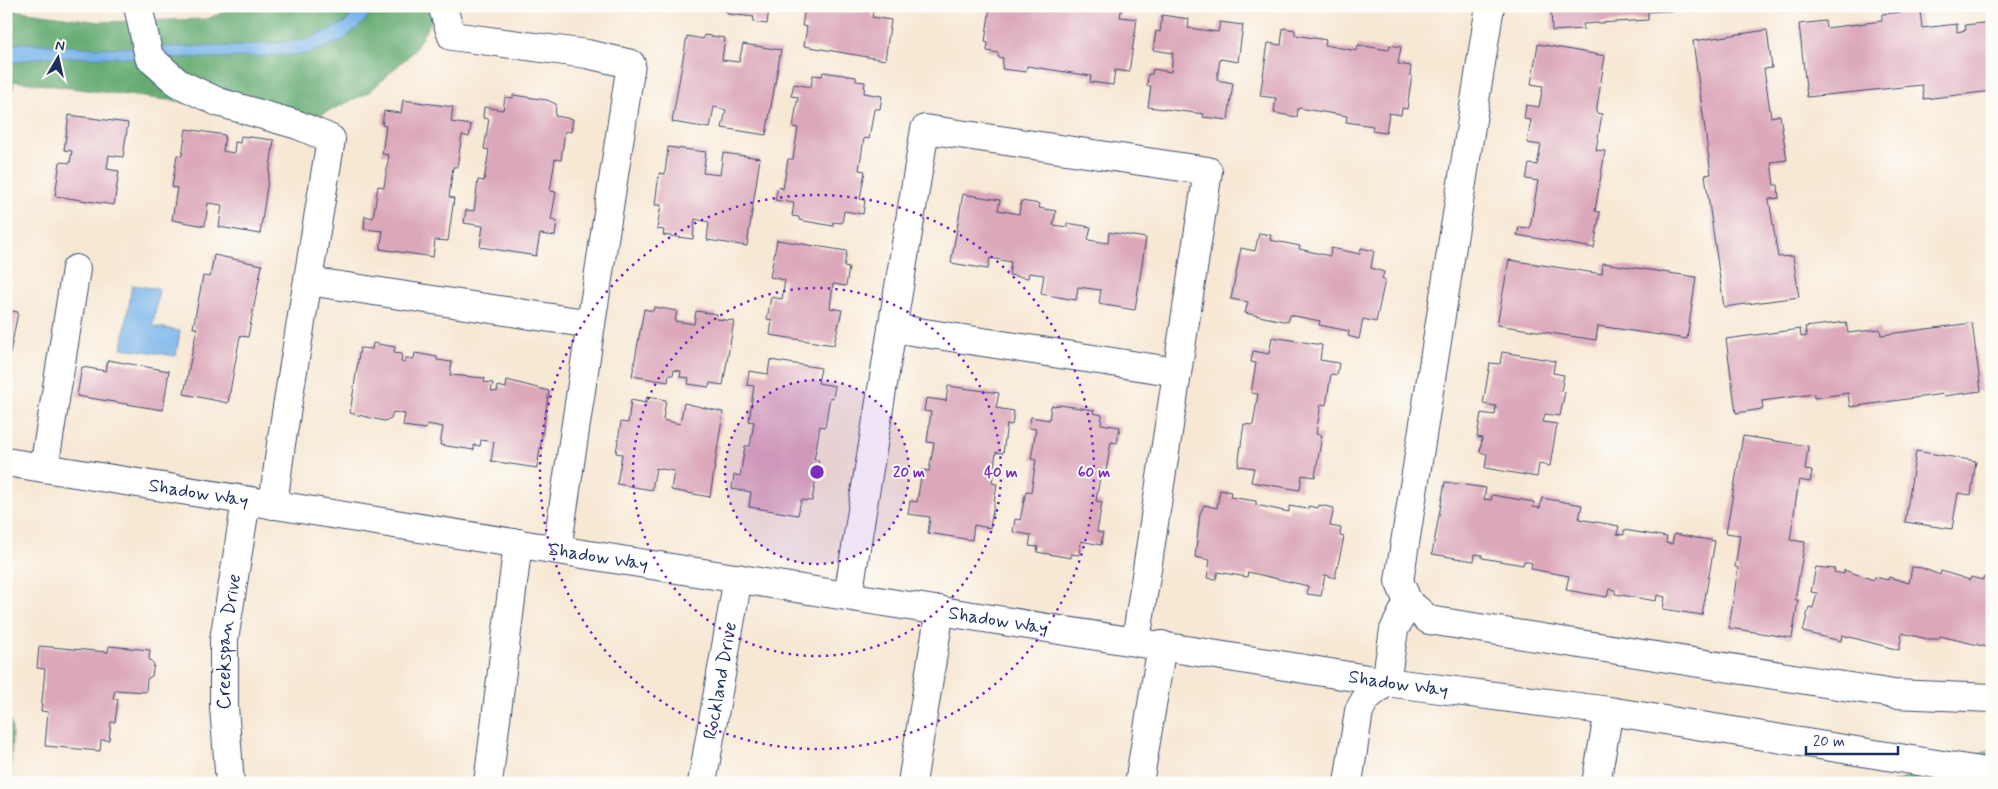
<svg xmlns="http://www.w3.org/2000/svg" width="1998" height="789" font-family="Mynerve,sans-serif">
  <rect width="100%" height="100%" fill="#fdfcf7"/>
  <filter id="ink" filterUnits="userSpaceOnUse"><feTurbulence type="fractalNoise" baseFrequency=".02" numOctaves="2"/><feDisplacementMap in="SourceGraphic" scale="10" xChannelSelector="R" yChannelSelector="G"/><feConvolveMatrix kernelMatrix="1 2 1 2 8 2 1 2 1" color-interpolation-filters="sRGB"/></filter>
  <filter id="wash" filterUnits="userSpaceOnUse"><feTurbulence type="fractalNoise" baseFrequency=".0096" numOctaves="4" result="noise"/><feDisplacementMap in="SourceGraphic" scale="20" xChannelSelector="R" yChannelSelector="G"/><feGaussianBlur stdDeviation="1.12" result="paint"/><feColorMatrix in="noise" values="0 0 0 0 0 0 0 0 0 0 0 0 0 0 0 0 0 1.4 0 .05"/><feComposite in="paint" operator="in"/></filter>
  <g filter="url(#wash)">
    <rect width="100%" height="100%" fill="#f7e8d4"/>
    <g fill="#65ab72" stroke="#406d68">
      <path d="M238,6H440L413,52L368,93L313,118L14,81L6,137V9L100,22L207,19Z"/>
      <path d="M6,711L12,727L11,783H6Z"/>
      <path d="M1992,749V783H1891Z"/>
    </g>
    <g fill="#77b3e9" stroke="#4971a4">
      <path d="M359,6H373L365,21L342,41L306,54L223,58L44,57L6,64V47L24,43L95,48L239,46L306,40L346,22Z"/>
      <path d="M132,285L159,289L153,326L180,331L176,356L122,348Z"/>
    </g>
    <g id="blocks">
      <g fill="#dba7ba">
        <path d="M703,6H783L782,10L769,8L767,24L753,22L754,17L727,14V11Z"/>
        <path d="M823,6H874L872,17L891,20L885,60L804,46L807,27L802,26L805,7L822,10Z"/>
        <path d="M993,6H1122L1120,17L1137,19L1129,72L1115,70L1113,85L1090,82L1091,76L1027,66L1026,72L1002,69L1003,58L998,57V53L987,51L988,43L985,42L990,7Z"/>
        <path d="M1551,6H1729V8L1648,12V20L1583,24L1584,29L1552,31Z"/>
        <path d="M1920,10L1922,28L1957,24V32L1966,30L1965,25L1992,22V91L1924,99L1922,85L1807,97L1799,24L1825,21L1826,28L1882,21V14Z"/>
        <path d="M1162,15L1189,19L1188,28L1218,32L1220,22L1243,25L1238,62L1220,59L1217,80L1233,83L1228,120L1203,117L1204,114L1148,107L1151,86H1147L1148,74H1152L1153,69L1171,72L1173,53L1153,50L1156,31L1160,32Z"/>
        <path d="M1283,28L1295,30V35L1326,40L1325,45L1357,51L1358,45L1389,50L1390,45L1401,47L1398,64L1411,66L1410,75H1412L1407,109L1402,108L1401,115L1389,113L1386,133L1372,131L1373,126L1346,122L1347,116L1298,108L1297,117L1274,113L1276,98L1260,96L1268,43L1281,45Z"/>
        <path d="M1767,30L1772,68L1764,69L1771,117L1780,115L1787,160L1771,162L1774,185H1778L1779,198L1769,199L1778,257L1793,256L1799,297L1724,307L1705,175L1711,174L1693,41Z"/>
        <path d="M704,35L725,38L722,60L739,62L743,44L781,50L766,135L722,128L726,110L714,107L710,128L672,122L687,36L703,39Z"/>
        <path d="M1538,44L1605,56L1596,113L1602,114L1596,150L1605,151L1595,211L1600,212L1594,248L1517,235L1519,227L1530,228L1538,181L1526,179L1529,164L1537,165L1541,145L1527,143L1531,120L1524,119L1526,105L1539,107L1543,86L1531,84Z"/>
        <path d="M823,72L856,77V81L865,82L864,93L882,96L880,109H874L869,139L864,138L859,170L865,171L860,199L865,200L863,214L844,211L842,223L833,222V226L799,220V217L792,216L794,203L775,200L778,187L783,189L788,159H793L798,128L793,127L798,97L791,96L794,84L811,87L813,75L822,76Z"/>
        <path d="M513,95L547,100L556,104L555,116L573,119L571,132L565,131L561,160L555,159L550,191L556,192L551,220L557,221L555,236L540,234L536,256L480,247L483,226L464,223L466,210L474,211L478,180L484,181L489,150L484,149L489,119L483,118L484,107L503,110L505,97L513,98Z"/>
        <path d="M403,100L453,107L451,122L471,125L469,137L462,135L457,167H453L449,197L454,198L448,241L435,240L433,257L380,249L383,231L364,229L365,216L373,218L378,186L384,187L389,155L382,154L386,126L382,125L384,111L401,113Z"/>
        <path d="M69,115L128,123L123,157L109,155L107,169L119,171L114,205L55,196L60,162L70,163L72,151L64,150Z"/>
        <path d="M186,129L225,135L223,151L234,153L235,142L240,143L241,136L274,140L260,234L219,227L222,205L208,203L205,226L172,220L177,188L172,187L177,155L182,156Z"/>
        <path d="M668,147L706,152L703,173L720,175L723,153L760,158L747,246L707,240L709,222L695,219L693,239L663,235L664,230L657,229L661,205H655L659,173L665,174Z"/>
        <path d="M963,194L1000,200L998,210L1019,214L1021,201L1040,204L1039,208L1056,211L1053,225L1067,227V223L1091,227L1088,240L1108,243L1109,232L1146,238L1135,310L1099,304L1101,290L1078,287L1076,300L1041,294L1044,275L1029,273L1028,278L1009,275L1011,262L990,258L988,269L951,263Z"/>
        <path d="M1259,233L1271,235L1270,240L1300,246L1299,249L1330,256L1331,248L1360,254L1361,248L1374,251L1371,268L1384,272L1382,279L1385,280L1376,322L1363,319L1359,339L1348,336L1349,331L1319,325L1320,321L1290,315L1288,322L1245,313L1248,302L1231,299L1241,248L1255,251Z"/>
        <path d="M777,240L847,251L844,267L849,268L846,286L833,284L830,308L842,310L834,345L770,335L772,320L767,319L771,297L782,299L785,280L770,277Z"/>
        <path d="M214,255L262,265L248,337L240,336L228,403L184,394L197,328H193L203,276L210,277Z"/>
        <path d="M1509,260L1602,274L1603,263L1696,277L1687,339L1598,326L1596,340L1497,325Z"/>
        <path d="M654,307L677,311L675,321L694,324L696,311L717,314L716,319L734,321L723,385L710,383L709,387L688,384L689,378L680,377L681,371L674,370L673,375H669L668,382L632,376L644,309L653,311Z"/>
        <path d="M6,310L18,312L7,369H6Z"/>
        <path d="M1846,322L1848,333L1880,329L1881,335L1972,323L1981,391L1944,396L1943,394L1850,407L1848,393L1814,398V394L1762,401L1763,409L1736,413L1726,339L1800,329L1801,337L1807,336L1805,327Z"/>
        <path d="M1272,337L1322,345L1320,360L1339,363L1337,375L1331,374L1326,405L1321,404L1316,434L1322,435L1315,477L1302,475L1300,490L1251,482L1254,468L1238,466L1244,424L1253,425L1258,394L1251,393L1256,363L1251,362L1253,351L1269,354Z"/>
        <path d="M373,343L395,347L394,353L402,354L401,362L405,363V358L414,359L415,353L437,357V360L452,362L450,375L485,378L484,382L493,383L491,391L497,392L498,386L506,388L507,380L549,391L537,468L491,461L494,442L481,440L480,446L474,445V450L440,445L443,427L427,424L426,429L403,426L405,414L393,412L391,419L384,421L350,413L360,348L372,349Z"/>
        <path d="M1502,352L1555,361L1553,373L1564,375L1561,391L1565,392L1560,416L1545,414L1543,422L1557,424L1550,466L1539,464L1537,477L1485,468L1487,454L1480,452L1482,438L1477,437L1481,413L1495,415L1496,406L1483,404L1490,363L1500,364Z"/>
        <path d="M108,360L169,371L163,410L77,396L82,367L106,371Z"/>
        <path d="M770,360L821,368L818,383L835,386L833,398L830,397L825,427L820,426L814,460H819L812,501L801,500L798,515L749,507L751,492L732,489L734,475L740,476L745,446H750L754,422L749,421L754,386L747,385L749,371L768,374Z"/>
        <path d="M948,386L999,393L996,408L1014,411L1012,425L1007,424L1003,453L996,452L992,483L997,484L990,528L974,525L972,540L928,533L930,517L908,514L910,501L917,502L922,470L929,471L934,443L927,442L931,412L924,411L926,398L946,401Z"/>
        <path d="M647,397L666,400L663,420L680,424L684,403L723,412L710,497L671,490L674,471L656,468L652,490L617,484L622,454L616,453L621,422L628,423L631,400L646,403Z"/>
        <path d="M1060,405L1094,410L1093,413L1102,415L1101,424L1120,427L1117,443L1111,442L1106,471L1101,470L1096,501L1102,502L1097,532L1103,533L1101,545L1081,541L1079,555L1071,554V558L1037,552L1038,547L1029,546L1031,535L1013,532L1015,519L1020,520L1026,491L1031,492L1036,460L1031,459L1036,429L1029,428L1031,417L1049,420L1051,406Z"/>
        <path d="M1743,436L1808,446L1805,470L1812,471L1810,482L1799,480L1790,540L1805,542L1795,600H1798L1792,638L1729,628L1738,568L1735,567L1740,535L1726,533Z"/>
        <path d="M1916,451L1976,461L1971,495L1958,493L1952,529L1905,522Z"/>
        <path d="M1445,482L1486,488L1484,499L1491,500L1492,495L1534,502L1533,507L1540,508L1542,498L1582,505L1579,519L1619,526L1617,534L1624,535V530L1667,537L1666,543L1672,544L1674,534L1715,541L1702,615L1663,609L1665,597L1657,595L1656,601L1615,594V590L1609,589L1607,597L1566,590L1569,576L1531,569L1532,563L1524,561L1523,565L1482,558V555L1475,554L1474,561L1432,554Z"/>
        <path d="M1220,490L1231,492L1230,497L1256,501V505L1289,512V506L1308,509V506L1318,508L1319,505L1334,508L1330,526L1341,528L1340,536L1344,537L1335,578L1325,575L1321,596L1307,594L1308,586L1248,572L1247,577L1218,572L1216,579L1207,578L1210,560L1195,557L1200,514L1204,505L1217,508Z"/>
        <path d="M1816,567L1835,569L1834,572L1844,574V570L1874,580L1875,577L1888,580L1889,577L1909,583L1912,567L1922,568L1940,575L1941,571L1970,580L1971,577L1983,580V577L1992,580L1991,648L1940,636L1939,639H1927L1902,633L1899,650L1842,635L1841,641L1803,632L1809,607L1813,608L1817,593L1811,592Z"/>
        <path d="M39,646L108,652L109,646L150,650L149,659L154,664L152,676L147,679L146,692L115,690L113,699H118L115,722H111L109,740H101L100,751L45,746L48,712L41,711L45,669L37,668Z"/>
      </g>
    </g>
  </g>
  <g filter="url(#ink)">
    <use href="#blocks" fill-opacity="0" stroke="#3c4b70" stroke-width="1"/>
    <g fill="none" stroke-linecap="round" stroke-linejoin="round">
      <defs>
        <g id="minor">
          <path d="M138,6L149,57L178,83L218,102L298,125L331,139L281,444L273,505"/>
          <path d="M1490,6L1399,581L1408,602L1429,620L1894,694L1992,698"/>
          <path d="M308,281L591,324L631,64L587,54L452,36L442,6"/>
          <path d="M892,328L1177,372"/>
          <path id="s1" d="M6,462L1386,682L1609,711L1992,773"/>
          <path d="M44,468L76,269"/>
          <path d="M557,549L591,324"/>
          <path d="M848,596L925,129L1208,171L1136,641"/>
          <path id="s2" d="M230,783L224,707V640L246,501"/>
          <path d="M488,783L518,543"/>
          <path id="s3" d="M702,783L738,578"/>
          <path d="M912,783L940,610"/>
          <path d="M1139,783L1162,645"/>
          <path d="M1348,783L1359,711L1366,698L1386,682L1394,630L1408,602"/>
          <path d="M1596,783L1609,711"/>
        </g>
      </defs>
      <use href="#minor" stroke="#3c4b70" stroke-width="30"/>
      <use href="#minor" stroke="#fff" stroke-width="28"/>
    </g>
  </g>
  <circle cx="817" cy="472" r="92" fill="#7b2cbf" fill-opacity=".12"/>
  <g fill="none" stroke="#7b2cbf" stroke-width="2.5" stroke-dasharray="2.5 5">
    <circle cx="817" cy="472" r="92"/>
    <circle cx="817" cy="472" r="184"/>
    <circle cx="817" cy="472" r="277"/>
  </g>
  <g text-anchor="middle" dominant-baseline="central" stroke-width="4" stroke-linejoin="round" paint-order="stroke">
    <g font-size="19" fill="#1b2f5e" stroke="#fdfcf7">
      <text stroke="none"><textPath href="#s1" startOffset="195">Shadow Way</textPath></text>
      <text stroke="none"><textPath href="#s1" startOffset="600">Shadow Way</textPath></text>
      <text stroke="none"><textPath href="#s1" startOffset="1005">Shadow Way</textPath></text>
      <text stroke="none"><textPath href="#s2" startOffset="142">Creekspan Drive</textPath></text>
      <text stroke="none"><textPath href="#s3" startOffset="104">Rockland Drive</textPath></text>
      <text stroke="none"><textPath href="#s1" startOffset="1410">Shadow Way</textPath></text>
    </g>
  </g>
  <circle cx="817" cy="472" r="8" fill="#7b2cbf" stroke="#fdfcf7" stroke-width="2.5"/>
  <g font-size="15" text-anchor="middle" font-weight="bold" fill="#7b2cbf" stroke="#fdfcf7" stroke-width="4" stroke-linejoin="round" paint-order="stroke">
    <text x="909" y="477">20 m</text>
    <text x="1001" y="477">40 m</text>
    <text x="1094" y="477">60 m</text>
  </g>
  <rect width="1998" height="789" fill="none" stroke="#fdfcf7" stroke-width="25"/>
  <g transform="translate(58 58) rotate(9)" stroke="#fdfcf7" stroke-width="4" paint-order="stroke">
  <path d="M0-4L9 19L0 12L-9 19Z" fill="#1b2f5e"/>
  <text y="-8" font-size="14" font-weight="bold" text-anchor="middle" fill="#1b2f5e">N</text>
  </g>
  <path d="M1806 746v8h92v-8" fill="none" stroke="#1b2f5e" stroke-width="2.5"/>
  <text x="1813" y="746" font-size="15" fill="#1b2f5e" stroke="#fdfcf7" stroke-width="4" paint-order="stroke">20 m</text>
</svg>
